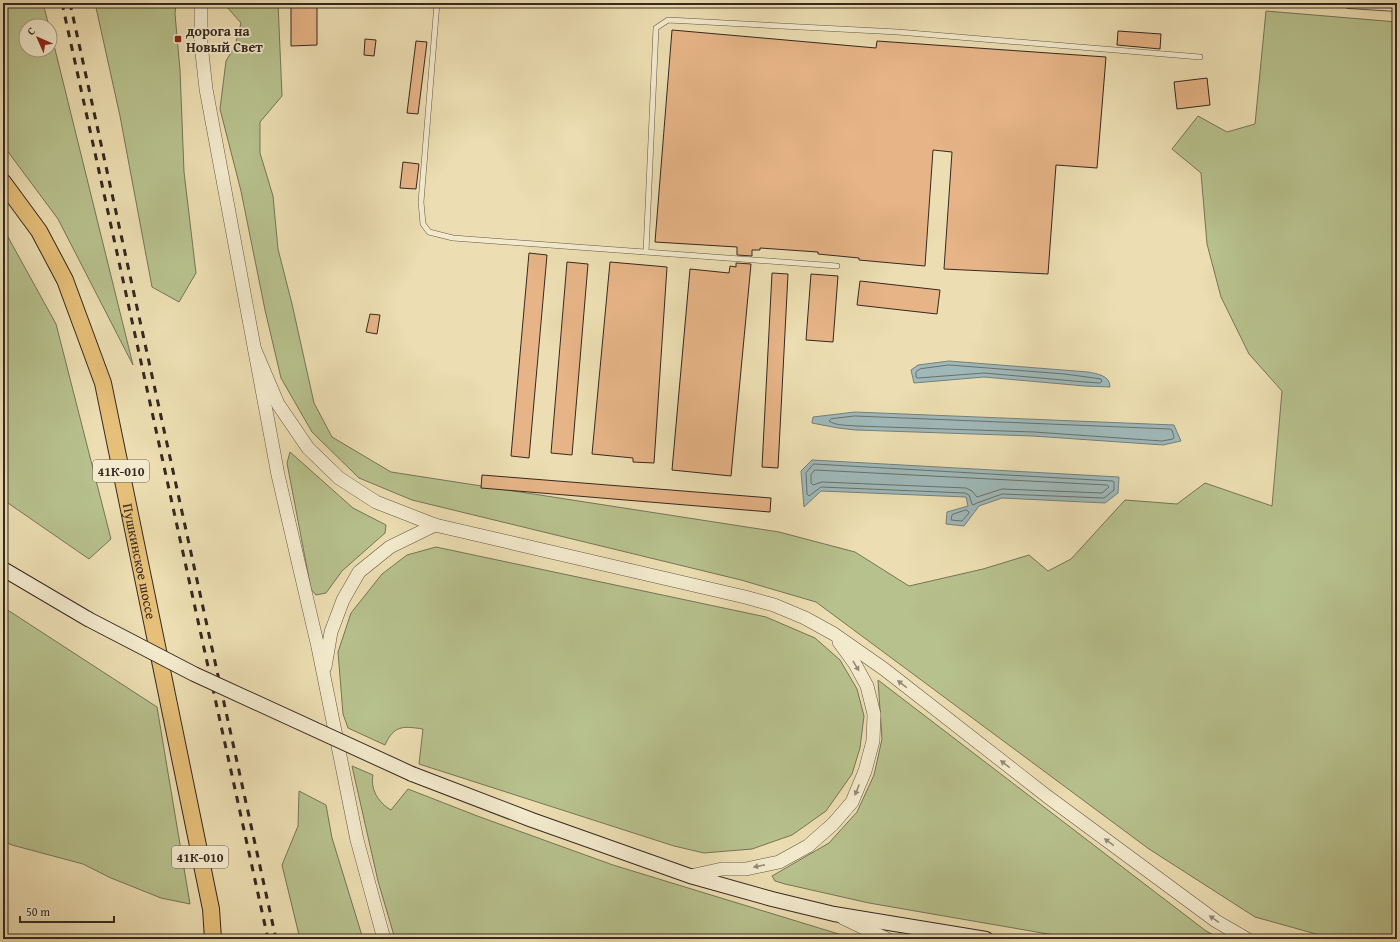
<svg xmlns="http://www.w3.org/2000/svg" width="1400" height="942" font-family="'Gentium Book Plus',serif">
  <rect width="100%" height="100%" fill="#ecdeb2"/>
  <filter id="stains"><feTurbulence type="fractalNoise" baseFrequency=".005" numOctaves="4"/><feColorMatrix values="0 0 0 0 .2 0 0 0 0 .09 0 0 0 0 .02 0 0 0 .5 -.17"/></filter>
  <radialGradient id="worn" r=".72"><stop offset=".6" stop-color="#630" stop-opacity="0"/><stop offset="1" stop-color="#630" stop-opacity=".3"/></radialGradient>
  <g fill="#b7c18d" stroke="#767457">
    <path d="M3,3H43L49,26H26V50H50V29L133,365L58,219L3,145Z"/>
    <path d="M95,3H176L175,14L180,70L184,172L196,273L179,302L152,287L120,116Z"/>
    <path d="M227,3H278L282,96L260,122V153L273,196L278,249L292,304L314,403L332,437L391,472L779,532L855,552L909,586L983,569L1029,555L1048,571L1071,559L1125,500L1177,504L1205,483L1272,506L1282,391L1249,354L1221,297L1207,244L1201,173L1172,149L1198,116L1227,132L1255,124L1266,11L1397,22V939H1334L1255,917L1149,849L816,602L741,580L412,500L359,478L312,432L281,378L265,310L241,191L220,109L226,61L235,46L241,23L227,7Z"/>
    <path d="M3,228L56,324L111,539L89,559L5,501L3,502Z"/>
    <path d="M290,452L353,508L386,525L385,533L342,571L326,593L316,595L311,589L287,463Z"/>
    <path d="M436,547L766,617L815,638L840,660L857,689L864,716L860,748L852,774L826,811L792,835L752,849L704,853L674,846L419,764L423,729C403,726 394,725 385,745L348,728L343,714L338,652L351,613L382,574L407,555Z"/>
    <path d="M3,607L157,707L190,904L161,898L111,878L83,864L12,845L3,841Z"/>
    <path d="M878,680L1206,931L1221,939H1077L869,903L785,884L775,881L772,876L829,843L857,812L874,775L882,739Z"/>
    <path d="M352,766L373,775C370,790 379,803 391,810L408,789L480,817L613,865L855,939H395L378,881Z"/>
    <path d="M299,791L326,805L332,838L363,939H300L282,865L298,826Z"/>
  </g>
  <g fill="#9fb9b9" stroke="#757f7c">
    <path d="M949,361L1088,372C1097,374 1110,375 1110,387L1085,386L984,377L914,383L911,370L918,365Z"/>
    <path d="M855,412L1174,425L1181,441L1163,445L1033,436L856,430L838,428L812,423L813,417Z"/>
    <path d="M812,460L1119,477L1118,493L1105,503L1002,498L979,506L964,526L946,524L947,512L968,506L966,497L821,491L804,507L801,471Z"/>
  </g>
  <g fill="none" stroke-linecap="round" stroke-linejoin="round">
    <g stroke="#6a706d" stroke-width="1">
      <path d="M949,365L1065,374L1101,379L1102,381L1100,383L1085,382L984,373L918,378L916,377V372L920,369Z"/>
      <path d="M855,416L1170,429L1172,430L1174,437L1173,439L1162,441L1034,432L856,426C848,425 836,426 829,421L831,419Z"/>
      <path d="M814,464L1113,481L1114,482V490L1104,498L1002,494L977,503L973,505L972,504L969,495L965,493L821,487L809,496L807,494L806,473Z"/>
      <path d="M815,470L1107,485L1109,487L1102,493L1002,489L977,497L972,491L966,488L822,482L813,485L811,483V475Z"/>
      <path d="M966,510L968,511L969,513L962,521L951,520L952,515Z"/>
    </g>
  </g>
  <g fill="#e6b486" stroke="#362821">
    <path d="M291,6H317V45L291,46Z"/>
    <path d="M672,30L876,48L877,41L1106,57L1097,168L1056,165L1048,274L944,269L952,152L933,150L925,266L859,260V258L818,254V252L760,248V250H752V256L737,255V247L655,242Z"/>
    <path d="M1118,31L1161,34L1160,49L1117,45Z"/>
    <path d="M365,39L376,40L374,56L364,55Z"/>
    <path d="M416,41L427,42L418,114L407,113Z"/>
    <path d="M1207,78L1210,105L1177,109L1174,82Z"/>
    <path d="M403,162L419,164L416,189L400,188Z"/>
    <path d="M529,253L547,255L529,458L511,456Z"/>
    <path d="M567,262L588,264L572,455L551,453Z"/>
    <path d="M610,262L667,267L654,463L633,462V458L592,454Z"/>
    <path d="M736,263L751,264L731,476L672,470L690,269L729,273L730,266L736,267Z"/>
    <path d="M772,273L788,274L778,468L762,467Z"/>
    <path d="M811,274L838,276L833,342L806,340Z"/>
    <path d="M860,281L940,290L937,314L857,305Z"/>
    <path d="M370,314L380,315L377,334L366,332Z"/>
    <path d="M482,475L771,498L770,512L481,488Z"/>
  </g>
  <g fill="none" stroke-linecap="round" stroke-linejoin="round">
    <defs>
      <g id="service">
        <path d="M437,3L421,202L423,224L429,232L453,238L837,266"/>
        <path d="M646,252L656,28L668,20L898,32L1200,57"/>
      </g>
      <path id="minor" d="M1349,3L1397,6"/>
      <g id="tertiary">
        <path d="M201,3V44L206,89L278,475L318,647L357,840L384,939"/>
        <path d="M255,350L278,404L308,448L339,478L376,502L435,525L745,597L774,605L805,618L834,634L884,669L1048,797L1216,921L1247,939"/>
        <path d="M325,667L331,632L343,600L359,572L390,547L435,525"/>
        <path d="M690,876L722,869H746L779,862L808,846L833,824L852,802L865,771L873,741L874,714L867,686L855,664L839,642"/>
        <path d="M843,918L887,939"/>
      </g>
      <g id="secondary">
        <path d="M3,569L88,619"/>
        <path d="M412,774L532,820L690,876L772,899L834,914L986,939"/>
      </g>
      <g id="primary">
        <path id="s1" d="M3,182L39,231L65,280L103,383L211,909L213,939"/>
      </g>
    </defs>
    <use href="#service" stroke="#645645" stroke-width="6"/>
    <use href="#minor" stroke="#645645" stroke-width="12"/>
    <use href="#tertiary" stroke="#645645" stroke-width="14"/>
    <use href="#secondary" stroke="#362821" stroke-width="16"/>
    <use href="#primary" stroke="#362821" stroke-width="18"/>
    <use href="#service" stroke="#f3eacd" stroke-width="5"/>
    <use href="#minor" stroke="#f3eacd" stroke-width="10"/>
    <use href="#tertiary" stroke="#f3eacd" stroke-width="13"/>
    <use href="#secondary" stroke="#f3eacd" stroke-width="14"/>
    <use href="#primary" stroke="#e6bf79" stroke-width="16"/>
    <g stroke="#362821" stroke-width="3" stroke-dasharray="7 7" stroke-linecap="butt">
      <path d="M62,3L268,939"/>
      <path d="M70,3L276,939"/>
    </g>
    <defs>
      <path id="secondary-bridge" d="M88,619L194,674L412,774"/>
    </defs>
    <use href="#secondary-bridge" stroke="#362821" stroke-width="16" stroke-linecap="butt"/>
    <use href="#secondary-bridge" stroke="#f3eacd" stroke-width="14"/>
  </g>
  <defs><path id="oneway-solid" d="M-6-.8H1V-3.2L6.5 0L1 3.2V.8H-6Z"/></defs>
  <g fill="#948977">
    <use href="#oneway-solid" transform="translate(856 666) rotate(59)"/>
    <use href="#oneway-solid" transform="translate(902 684) rotate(-142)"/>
    <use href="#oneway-solid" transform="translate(1005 764) rotate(-142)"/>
    <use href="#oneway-solid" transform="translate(857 790) rotate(112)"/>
    <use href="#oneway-solid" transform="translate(1109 842) rotate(-144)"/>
    <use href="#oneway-solid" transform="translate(759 866) rotate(169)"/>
    <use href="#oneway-solid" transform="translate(1214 919) rotate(-145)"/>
  </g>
  <rect fill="#8f2418" stroke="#f3eacd" stroke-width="1.5" x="174" y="35" width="8" height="8" rx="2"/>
  <g text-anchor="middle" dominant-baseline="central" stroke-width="3.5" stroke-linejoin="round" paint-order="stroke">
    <g fill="#f3eacd" stroke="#6f6255" stroke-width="1">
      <rect x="93" y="460" width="56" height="22" rx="3"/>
      <rect x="172" y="846" width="56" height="22" rx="3"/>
    </g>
    <g font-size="13" font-weight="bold" fill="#362821">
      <text x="121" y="471">41К-010</text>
      <text x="200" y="857">41К-010</text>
    </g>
    <g font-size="14" font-weight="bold" fill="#362821" stroke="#f3eacd" text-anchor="start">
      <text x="186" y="31">дорога на<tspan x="186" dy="16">Новый Свет</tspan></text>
    </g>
    <g font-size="14" fill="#362821" stroke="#f3eacd">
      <text stroke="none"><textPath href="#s1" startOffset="408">Пушкинское шоссе</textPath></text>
    </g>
  </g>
  <rect width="1400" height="942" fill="none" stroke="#ecdeb2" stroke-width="16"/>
  <rect x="4" y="4" width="1392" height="934" fill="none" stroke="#362821" stroke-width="2"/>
  <rect x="8" y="8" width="1384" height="926" fill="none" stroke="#362821"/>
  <g transform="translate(38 38) rotate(315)"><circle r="19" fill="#f3eacd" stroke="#a79c88"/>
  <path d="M0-3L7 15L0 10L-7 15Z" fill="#8f2418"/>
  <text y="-6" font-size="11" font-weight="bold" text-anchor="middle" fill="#362821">С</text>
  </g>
  <path d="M20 916v6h94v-6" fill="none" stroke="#362821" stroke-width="2"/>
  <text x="26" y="916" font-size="12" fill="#362821" stroke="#f3eacd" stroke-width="3" paint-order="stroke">50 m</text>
  <rect width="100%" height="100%" filter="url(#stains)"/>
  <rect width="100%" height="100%" fill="url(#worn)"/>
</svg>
